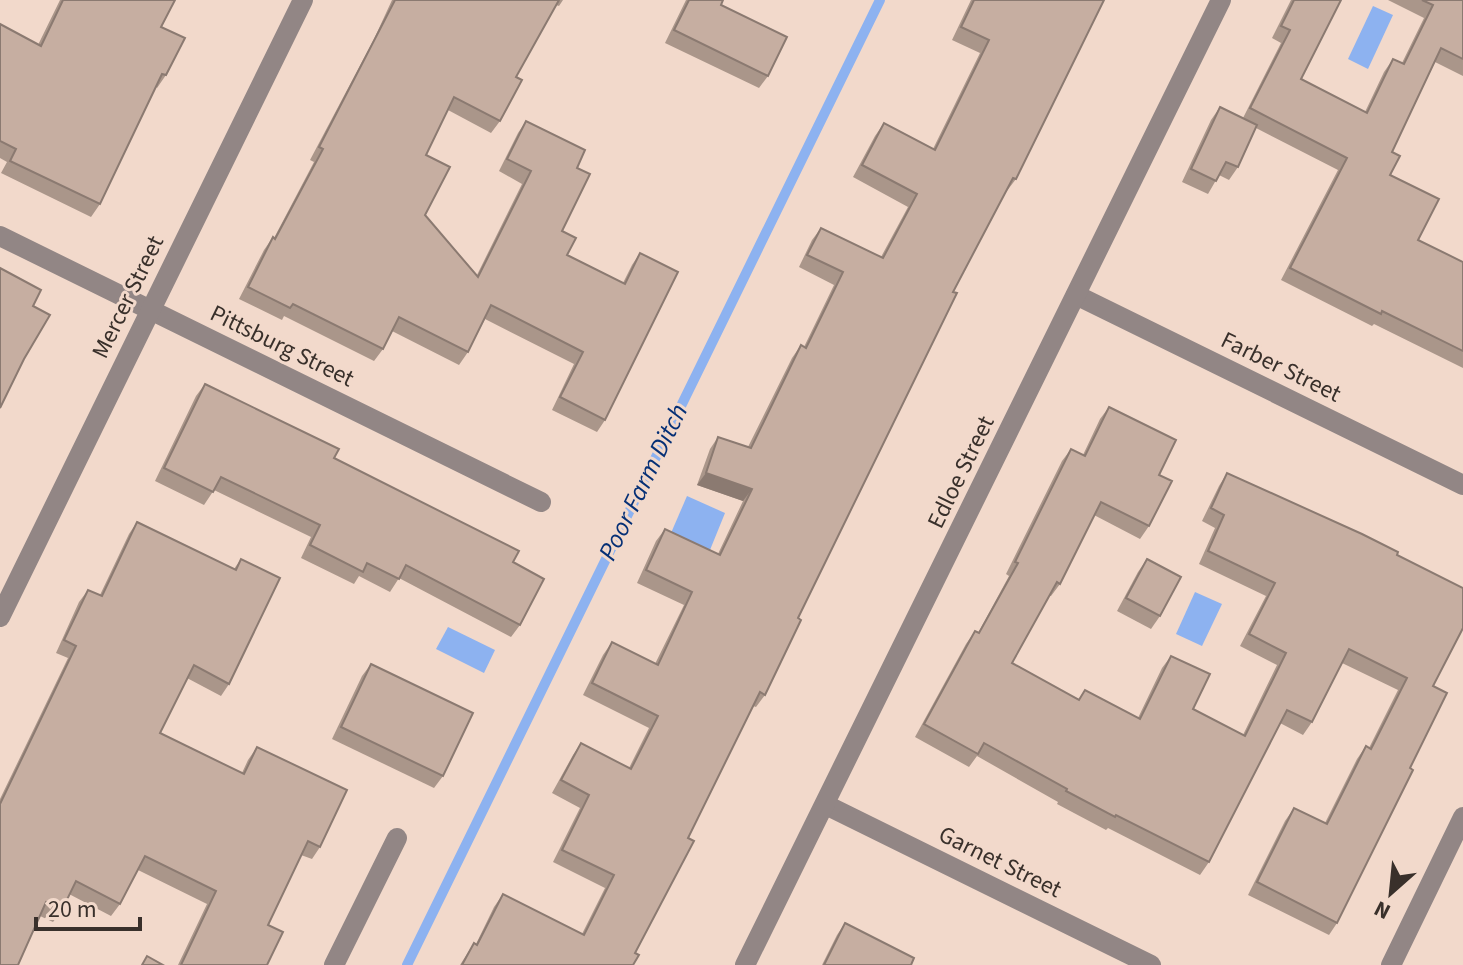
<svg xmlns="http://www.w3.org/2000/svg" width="1463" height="965" font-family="'Source Sans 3',sans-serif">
  <rect width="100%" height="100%" fill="#f2d9cb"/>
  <g fill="#8db2f0">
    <path d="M1373,6L1393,15L1368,69L1348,59Z"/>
    <path d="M687,496L725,513L710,550L671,533Z"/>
    <path d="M1195,592L1222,604L1202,646L1176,634Z"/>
    <path d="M448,627L495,650L484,673L436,649Z"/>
  </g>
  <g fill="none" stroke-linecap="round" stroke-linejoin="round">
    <path stroke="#8db2f0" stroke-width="10" d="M407,965L880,0"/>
    <g stroke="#928685" stroke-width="20">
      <path d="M0,236L541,502"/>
      <path d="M1076,295L1463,485"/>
      <path d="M0,617L303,0"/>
      <path d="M826,805L1151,965"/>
      <path d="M334,965L397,838"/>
      <path d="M745,965L1221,0"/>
      <path d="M1391,965L1463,817"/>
    </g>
  </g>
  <g fill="#aa968a">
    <path d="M60,0H175L161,27L166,75L157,88L156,87L100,204L91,217L1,173L7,162L0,158V24L38,45Z"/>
    <path d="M392,0H563L559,6L556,5L516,77L500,121L491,133L448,110L426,155L425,215L477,275L522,184L499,171L518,133L526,121L577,168L562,231L567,255L623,283L632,265L640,253L605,420L597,432L552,410L574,364L485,319L468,352L459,365L392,331L383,349L374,361L284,316L282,320L239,299L264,250L273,237L274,238L314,162L310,160L374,39Z"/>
    <path d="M686,0H723L721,5L768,76L759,88L665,43Z"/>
    <path d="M971,0H1104L1016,179L1006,192L953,292L798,618L765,695L756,707L753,706L688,838L635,953L633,965H460L474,943L476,944L494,907L503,894L582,934L605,888L553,862L580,808L552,793L573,755L581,743L629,768L649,728L583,695L603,655L612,642L655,664L684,605L637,583L656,541L665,529L718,554L743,501L697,485L710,449L718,437L748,447L792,358L801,345L804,347L834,285L799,267L812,240L821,228L881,257L908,207L853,177L875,136L884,123L933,149L980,53L952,40Z"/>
    <path d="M1291,0H1341L1301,79L1365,112L1384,72L1393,59L1402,63L1424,18L1388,0H1463V76L1435,62L1392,152L1390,175L1418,240L1463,262V368L1374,324L1372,326L1281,280L1338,170L1256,128L1238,167L1229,180L1219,175L1208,194L1182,182L1211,120L1220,107L1243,118L1281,43L1272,38Z"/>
    <path d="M205,384L513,562L520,625L511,637L399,578L390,592L359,576L354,584L301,558L311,537L214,490L204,505L155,481L196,396Z"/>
    <path d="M1109,407L1159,475L1149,526L1140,539L1094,515L1060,584L1051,596H1049L1012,663L1078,700L1085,690L1138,718L1162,668L1171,656L1193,709L1243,735L1277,665L1240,646L1266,596L1199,564L1215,528L1202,521L1219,486L1227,473L1397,555L1433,686L1410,768L1337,923L1329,935L1248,895L1285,821L1294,808L1325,823L1357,759L1366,746L1369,748L1398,690L1342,663L1312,722L1303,735L1280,723L1209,862L1200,875L1108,828L1106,830L1057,804L1058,802L977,756L969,767L915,737L966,644L975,631L978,633L1009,576L1006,574L1062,461L1071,449L1083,455L1100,419Z"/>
    <path d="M137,522L234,569L241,559L229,684L221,696L187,678L160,733L242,773L248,760L257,747L320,847L312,859L301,855L268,925L267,965H178L207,904L138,870L120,904L111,916L69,894L62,910L53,922L40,916L0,965V799L68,658L56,653L79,602L88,590L100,595L129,534Z"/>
    <path d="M1147,559L1160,616L1151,629L1117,611L1138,572Z"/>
    <path d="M371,664L443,776L434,788L332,739L362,676Z"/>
    <path d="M845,923L911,965H822L837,935Z"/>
  </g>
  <path fill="#8b7a71" d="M706,473L752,489L743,501L697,485Z"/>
  <g fill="#c6aea1" stroke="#8b7a71" stroke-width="2">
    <path d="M63,0H175L161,27L185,38L166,75L162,74L100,204L10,161L16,149L0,141V24L41,46Z"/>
    <path d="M395,0H559L516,77L522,80L500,121L454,97L426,155L450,167L425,215L478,277L531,171L507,159L526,121L585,150L577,168L590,174L562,231L576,238L567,255L625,284L640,253L678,272L605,420L560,397L583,352L491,305L468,352L399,317L383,349L293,304L290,308L248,287L273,237L275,239L323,149L319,147Z"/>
    <path d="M689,0H723L721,5L787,37L768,76L674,30Z"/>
    <path d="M974,0H1104L1016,179L1013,178L953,292L957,293L798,618L801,620L765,695L760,692L688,838L694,841L635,953L639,955L633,965H462L474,943L477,945L503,894L584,935L614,875L562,850L589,795L561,780L581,743L631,769L658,716L592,683L612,642L658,665L692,592L646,570L665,529L720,555L752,489L706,473L718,437L751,448L801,345L806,348L843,272L807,255L821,228L883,258L917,194L862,165L884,123L935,150L989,40L961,27Z"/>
    <path d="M1294,0H1341L1301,79L1367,113L1393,59L1404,64L1433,5L1422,0H1463V59L1441,48L1392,152L1400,156L1390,175L1439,199L1418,240L1463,262V351L1382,311L1381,314L1290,268L1347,158L1250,108L1290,30L1281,26Z"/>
    <path d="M1220,107L1257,125L1238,167L1226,162L1216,181L1191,169Z"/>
    <path d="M0,268L41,290L33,306L50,315L24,359L0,408Z"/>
    <path d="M205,384L339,449L334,458L519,551L513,562L544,579L520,625L406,565L399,579L367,563L363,572L310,545L320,525L221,477L213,492L164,468Z"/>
    <path d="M1109,407L1176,440L1159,475L1172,481L1149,526L1101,502L1060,584L1057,582L1012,663L1079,700L1085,690L1140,719L1171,656L1210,674L1193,709L1245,736L1286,653L1249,634L1275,583L1208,551L1224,515L1211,508L1227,473L1362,534L1398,552L1397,555L1463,588V628L1433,686L1447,693L1410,768L1413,770L1337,923L1257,882L1294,808L1327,824L1366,746L1371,749L1407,678L1349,649L1312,722L1287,710L1209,862L1116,815L1115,817L1066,791L1067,789L984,743L978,754L924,724L975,631L979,633L1018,563L1015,562L1071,449L1085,456Z"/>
    <path d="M137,522L236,570L241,559L280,578L229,684L194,665L160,733L244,774L257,747L347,790L320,847L308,841L268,925L283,932L267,965H181L216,891L145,856L120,904L76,881L62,910L46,902L18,965H0V804L76,646L64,640L88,590L102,596Z"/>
    <path d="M1147,559L1181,577L1160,616L1126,598Z"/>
    <path d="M371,664L473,713L443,776L341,727Z"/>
    <path d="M845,923L914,958L911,965H824Z"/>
    <path d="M147,956L163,965H142Z"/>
  </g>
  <g text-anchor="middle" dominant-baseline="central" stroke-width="6" stroke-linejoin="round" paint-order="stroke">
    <g font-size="24" fill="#39302b" stroke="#f2d9cb">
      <text transform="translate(128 297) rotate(-64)">Mercer Street</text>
      <text transform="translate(282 346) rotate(26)">Pittsburg Street</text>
      <text transform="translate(1281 367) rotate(26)">Farber Street</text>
      <text transform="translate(961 472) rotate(-64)">Edloe Street</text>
      <text transform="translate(1000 862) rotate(26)">Garnet Street</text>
    </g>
    <g font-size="26" font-style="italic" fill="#063076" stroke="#f2d9cb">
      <text transform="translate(643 482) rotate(-64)">Poor Farm Ditch</text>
    </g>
  </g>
  <g transform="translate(1391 893) rotate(207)" stroke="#f2d9cb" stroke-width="6" paint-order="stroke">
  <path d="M0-6L14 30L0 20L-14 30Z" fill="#39302b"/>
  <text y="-12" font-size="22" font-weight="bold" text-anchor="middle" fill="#39302b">N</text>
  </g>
  <path d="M36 917v12h104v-12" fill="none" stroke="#39302b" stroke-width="4"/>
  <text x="48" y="917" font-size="24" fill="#39302b" stroke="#f2d9cb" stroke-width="6" paint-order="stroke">20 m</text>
</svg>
